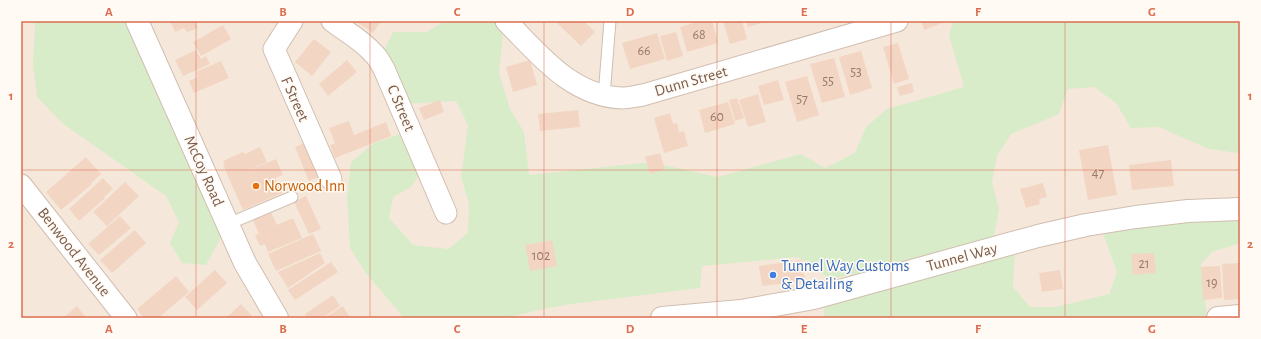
<svg xmlns="http://www.w3.org/2000/svg" width="1261" height="339" font-family="'Alegreya Sans',sans-serif">
  <rect width="100%" height="100%" fill="#fdf6ec"/>
  <rect fill="#f5e8da" x="21" y="21" width="1219" height="297"/>
  <g fill="#d8ecc9">
    <path d="M32,21H136L227,226L206,265L182,263L170,243L179,222L166,196L62,123L37,97L33,65L35,25Z"/>
    <path d="M445,21L504,22L499,73L510,109L524,132L529,175L642,163L668,166L718,177L801,154L825,168L855,153L866,127L887,109L964,87L949,35L953,21H1240V149L1237,153L1209,149L1159,127L1131,128L1116,103L1094,87L1068,89L1059,114L1011,134L997,156L992,182L999,209L992,246L830,279L798,257L702,266L700,288L571,304L534,311L506,318H404L365,272L350,248L347,198L351,162L374,143L407,132L423,169L411,187L393,197L389,218L413,245L448,249L468,233L469,204L461,177L468,125L456,101L405,104L382,55L393,32H427Z"/>
    <path d="M1240,214V243L1212,252L1201,264L1207,316L1185,318H824V300L1015,248L1013,287L1030,307H1056L1109,294L1117,272L1101,228Z"/>
  </g>
  <g fill="#f3d5c3">
    <path d="M170,21H194L198,28L187,32L184,28L175,32Z"/>
    <path d="M355,21H381L373,33Z"/>
    <path d="M558,21H588L586,23L595,32L581,46L556,22Z"/>
    <path d="M699,21H712L718,43L687,52L680,27Z"/>
    <path d="M723,21H742L747,39L730,44Z"/>
    <path d="M746,21H764L765,22L748,27Z"/>
    <path d="M921,21H948L924,30Z"/>
    <path d="M223,25L231,39L201,56L193,42Z"/>
    <path d="M676,32L683,56L667,61L660,36Z"/>
    <path d="M657,33L665,59L630,69L622,43Z"/>
    <path d="M314,39L331,52L312,76L295,62Z"/>
    <path d="M898,43L909,79L894,84L883,47Z"/>
    <path d="M196,50L201,59L206,56L210,64L183,76L175,60Z"/>
    <path d="M861,51L872,88L850,95L839,57Z"/>
    <path d="M834,58L845,97L822,103L810,64Z"/>
    <path d="M347,60L357,72L328,96L319,84Z"/>
    <path d="M530,60L537,85L513,92L506,67Z"/>
    <path d="M221,61L229,78L194,93L189,81L198,77L196,72Z"/>
    <path d="M807,76L819,115L797,122L785,82Z"/>
    <path d="M778,80L784,100L764,105L758,86Z"/>
    <path d="M912,83L914,92L900,96L897,87Z"/>
    <path d="M758,94L766,122L748,127L739,100Z"/>
    <path d="M737,98L744,118L735,121L729,100Z"/>
    <path d="M440,100L444,112L424,120L419,108Z"/>
    <path d="M728,102L735,124L705,133L699,110Z"/>
    <path d="M578,110L580,127L540,131L538,114Z"/>
    <path d="M670,113L673,124L677,123L679,132L684,131L688,146L664,153L654,118Z"/>
    <path d="M349,121L354,135L386,122L391,136L335,158L330,145L335,143L329,128Z"/>
    <path d="M307,142L321,176L309,181L295,147Z"/>
    <path d="M1108,145L1117,195L1088,200L1079,150Z"/>
    <path d="M260,147L267,162L240,174L276,159L283,175L275,178L282,193L243,210L223,165L225,164L223,161L243,152L245,154Z"/>
    <path d="M660,153L665,169L650,174L645,157Z"/>
    <path d="M86,157L101,174L91,183L92,184L61,210L46,192Z"/>
    <path d="M1171,160L1174,186L1132,190L1129,165Z"/>
    <path d="M103,178L113,189L104,197L105,198L79,221L69,209Z"/>
    <path d="M125,182L139,196L107,226L93,212Z"/>
    <path d="M1043,183L1047,197L1039,199L1040,204L1026,208L1020,189Z"/>
    <path d="M306,196L321,229L309,234L294,202Z"/>
    <path d="M271,212L277,225L293,218L302,238L268,252L265,244L260,246L255,235L259,234L253,220Z"/>
    <path d="M120,216L131,228L99,255L88,244Z"/>
    <path d="M135,230L146,243L112,273L100,260Z"/>
    <path d="M313,234L321,251L276,271L268,254Z"/>
    <path d="M552,240L557,266L530,271L525,245Z"/>
    <path d="M320,253L325,263L288,288L278,272Z"/>
    <path d="M1154,253L1156,273L1133,275L1131,254Z"/>
    <path d="M802,260L805,281L762,286L759,266Z"/>
    <path d="M331,262L338,272L295,300L288,290Z"/>
    <path d="M1240,263V299L1224,300L1222,264Z"/>
    <path d="M1220,266L1222,298L1203,300L1201,267Z"/>
    <path d="M215,270L227,283L197,310L185,297Z"/>
    <path d="M1060,270L1063,289L1042,292L1039,273Z"/>
    <path d="M176,276L189,292L158,318L156,317L155,318H144L137,309Z"/>
    <path d="M333,295L340,306L322,318H307L305,314Z"/>
    <path d="M241,304L254,318H226Z"/>
    <path d="M77,306L86,318H63Z"/>
    <path d="M343,306L350,318H324Z"/>
  </g>
  <g fill="none" stroke-linecap="round" stroke-linejoin="round">
    <defs>
      <g id="service">
        <path d="M604,96L610,21"/>
        <path d="M228,224L292,197"/>
      </g>
      <g id="minor">
        <path d="M292,21L274,49L331,179"/>
        <path d="M332,21C345,31 362,40 373,53C378,57 381,64 384,69L446,213"/>
        <path d="M506,21C539,54 571,96 622,98C629,98 636,96 643,95L897,21"/>
        <path d="M21,185L126,318"/>
      </g>
      <g id="tertiary">
        <path d="M137,21L245,263L277,318"/>
        <path d="M662,318L741,311L814,298L1038,236L1086,225L1136,217L1188,211L1240,209"/>
        <path d="M1218,318L1240,316"/>
      </g>
    </defs>
    <use href="#service" stroke="#d1beb0" stroke-width="13"/>
    <use href="#minor" stroke="#d1beb0" stroke-width="23"/>
    <use href="#tertiary" stroke="#d1beb0" stroke-width="24"/>
    <use href="#service" stroke="#fff" stroke-width="11"/>
    <use href="#minor" stroke="#fff" stroke-width="21"/>
    <use href="#tertiary" stroke="#fff" stroke-width="22"/>
  </g>
  <path fill="none" stroke="#dc6d51" stroke-width="1" stroke-opacity="0.55" d="M196,21V318M370,21V318M544,21V318M717,21V318M891,21V318M1065,21V318M21,170H1240"/>
  <circle fill="#e8710a" stroke="#fffaf3" stroke-width="1.5" cx="256" cy="186" r="4"/>
  <circle fill="#3f7fe0" stroke="#fffaf3" stroke-width="1.5" cx="773" cy="275" r="4"/>
  <g text-anchor="middle" dominant-baseline="central" stroke-width="3" stroke-linejoin="round" paint-order="stroke">
    <g font-size="14" fill="#987a6a">
      <text x="699" y="35">68</text>
      <text x="644" y="51">66</text>
      <text x="856" y="72">53</text>
      <text x="828" y="81">55</text>
      <text x="802" y="99">57</text>
      <text x="717" y="117">60</text>
      <text x="1098" y="173">47</text>
      <text x="541" y="256">102</text>
      <text x="1144" y="264">21</text>
      <text x="1212" y="283">19</text>
    </g>
    <g font-size="16" fill="#7a5c4d" stroke="#fffaf3">
      <text transform="translate(691 81) rotate(-16)">Dunn Street</text>
      <text transform="translate(295 99) rotate(66)">F Street</text>
      <text transform="translate(401 108) rotate(67)">C Street</text>
      <text transform="translate(204 171) rotate(66)">McCoy Road</text>
      <text transform="translate(74 252) rotate(52)">Benwood Avenue</text>
      <text transform="translate(962 257) rotate(-15)">Tunnel Way</text>
    </g>
    <g font-size="16" fill="#c56008" stroke="#fffaf3" text-anchor="start">
      <text x="264" y="186">Norwood Inn</text>
    </g>
    <g font-size="16" fill="#366cbe" stroke="#fffaf3" text-anchor="start">
      <text x="781" y="266">Tunnel Way Customs<tspan x="781" dy="18">&amp; Detailing</tspan></text>
    </g>
  </g>
  <rect width="1261" height="339" fill="none" stroke="#fffaf3" stroke-width="44"/>
  <rect x="22" y="22" width="1217" height="295" fill="none" stroke="#dc6d51" stroke-width="1.5"/>
  <g font-size="13" text-anchor="middle" font-weight="bold" fill="#dc6d51">
    <text x="109" y="16">A</text>
    <text x="283" y="16">B</text>
    <text x="457" y="16">C</text>
    <text x="630" y="16">D</text>
    <text x="804" y="16">E</text>
    <text x="978" y="16">F</text>
    <text x="1152" y="16">G</text>
    <text x="11" y="100">1</text>
    <text x="1250" y="100">1</text>
    <text x="11" y="248">2</text>
    <text x="1250" y="248">2</text>
    <text x="109" y="333">A</text>
    <text x="283" y="333">B</text>
    <text x="457" y="333">C</text>
    <text x="630" y="333">D</text>
    <text x="804" y="333">E</text>
    <text x="978" y="333">F</text>
    <text x="1152" y="333">G</text>
  </g>
</svg>
